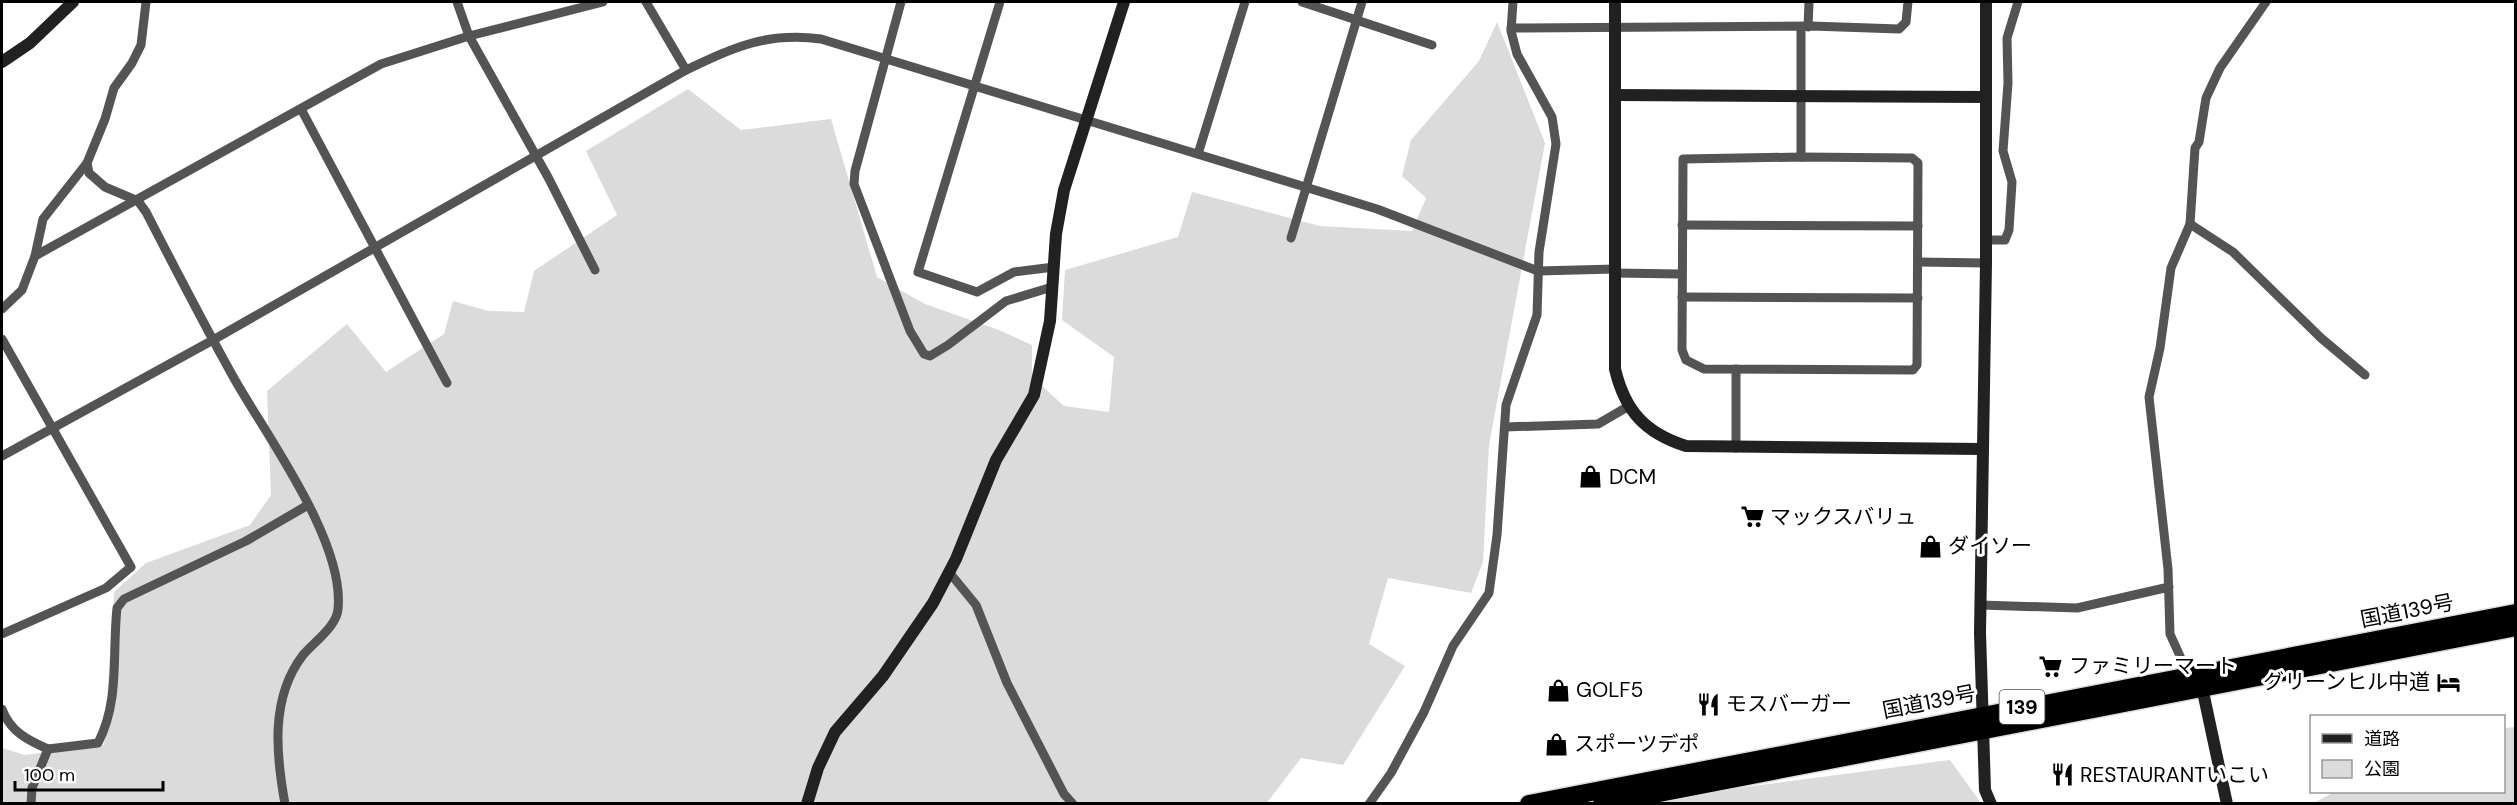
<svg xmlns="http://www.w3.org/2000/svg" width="2517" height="805" font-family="'DM Sans','Noto Sans JP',sans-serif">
  <rect width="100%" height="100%" fill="#fff"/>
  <g fill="#dbdbdb">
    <path d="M1497,22L1545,143L1489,445L1483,562L1471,593L1388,578L1369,644L1405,666L1343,765L1301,758L1266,804H2V748L25,755L104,745L114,592L146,563L250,525L271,495L267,391L347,324L386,372L444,334L453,301L489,311L524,312L534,271L617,215L586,151L688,89L741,130L831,119L877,277L925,304L999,330L1032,345V377L1064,406L1109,412L1114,357L1062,320L1065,270L1178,237L1192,192L1320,226L1412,231L1426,198L1402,176L1411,140L1479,61Z"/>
    <path d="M2515,727V803H2314L2334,792H2504V728Z"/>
    <path d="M1950,760L1981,803H1661L1730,789Z"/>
  </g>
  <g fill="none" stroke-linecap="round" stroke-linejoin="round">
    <defs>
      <g id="highway">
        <path d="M1529,804L2516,613"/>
        <path d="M1602,804L2516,627"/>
      </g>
    </defs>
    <use href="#highway" stroke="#dbdbdb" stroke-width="21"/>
    <g stroke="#545454" stroke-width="9">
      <path d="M146,2L141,45L132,63L114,88L105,119L87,163L89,173L105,187L138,201L146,212C175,268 204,325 235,380C268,438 345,542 338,609C337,626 314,642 303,655C270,698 276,754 285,804"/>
      <path d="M457,2L469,36L549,179L595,270"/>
      <path d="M901,2L855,171L854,184L910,331L924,354L930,356L948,345L1006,301L1052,287"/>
      <path d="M1000,2L918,272L977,292L1014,272L1054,267"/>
      <path d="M1302,2L1432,45"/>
      <path d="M1808,27L1809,2"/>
      <path d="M1511,28L1811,26L1899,29L1906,22L1908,2"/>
      <path d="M686,70C735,47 766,32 821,39L1377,209L1538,271L1615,269"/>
      <path d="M301,109L447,383"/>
      <path d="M1198,154L1245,2"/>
      <path d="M1801,157L1912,158L1918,163L1917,365L1913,370L1704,369L1686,360L1682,350L1683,159Z"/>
      <path d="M1801,157V28"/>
      <path d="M2190,224L2233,252L2321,338L2365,375"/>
      <path d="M1682,225L1918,226"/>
      <path d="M1291,238L1362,2"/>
      <path d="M1986,240H2005L2009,230L2012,182L2003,151L2008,83L2007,38L2018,2"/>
      <path d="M35,256L381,64L469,36L603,2"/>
      <path d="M1918,262L1986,263"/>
      <path d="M1615,273L1681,274"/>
      <path d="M1682,297L1918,298"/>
      <path d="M2,309L22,290L35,256L43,219L87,163"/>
      <path d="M2,339L131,567L106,588L2,634"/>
      <path d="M1736,369V448"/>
      <path d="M1505,427L1598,424L1629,406"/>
      <path d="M2,456L213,340L686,70L646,2"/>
      <path d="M949,572L976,605L1007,683L1064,794L1073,804"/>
      <path d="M1980,605L2077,608L2169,587"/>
      <path d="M2189,676L2170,634L2168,569L2149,397L2160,348L2171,268L2190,224L2195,148L2199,142L2206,98L2220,68L2266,2"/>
      <path d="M2,709C10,731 27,740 48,749L32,788L31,804"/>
      <path d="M48,749L98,743C120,701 112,654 117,608L124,599L246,541L308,505"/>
      <path d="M1369,804L1391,773L1424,712L1453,646L1489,593L1497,535L1506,405L1537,315L1539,252L1556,144L1552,117L1517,54L1511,31L1513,2"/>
    </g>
    <g stroke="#212121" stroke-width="12">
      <path d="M1615,2V369C1625,411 1645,433 1686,446L1983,449"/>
      <path d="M1986,2V263L1980,633L1985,790L1991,804"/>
      <path d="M2,62L30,43L73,2"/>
      <path d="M1615,95L1986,97"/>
      <path d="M2198,683L2202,687L2227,804"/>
      <path d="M807,804L818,768L835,732L883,676L933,603L956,559L996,460L1034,395L1050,321L1056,234L1064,190L1124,2"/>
    </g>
    <use href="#highway" stroke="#000" stroke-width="18"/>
  </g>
  <defs>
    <symbol id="shop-bare" viewBox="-9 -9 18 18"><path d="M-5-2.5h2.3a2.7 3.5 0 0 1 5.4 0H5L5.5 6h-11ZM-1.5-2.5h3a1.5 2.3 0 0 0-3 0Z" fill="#000" stroke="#fff" stroke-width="2.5" paint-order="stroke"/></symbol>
    <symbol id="supermarket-bare" viewBox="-9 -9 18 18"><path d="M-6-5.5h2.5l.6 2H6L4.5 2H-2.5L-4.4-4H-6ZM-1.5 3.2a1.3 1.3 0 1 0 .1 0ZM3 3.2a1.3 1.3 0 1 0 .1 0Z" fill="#000" stroke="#fff" stroke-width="2.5" paint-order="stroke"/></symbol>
    <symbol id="hotel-bare" viewBox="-9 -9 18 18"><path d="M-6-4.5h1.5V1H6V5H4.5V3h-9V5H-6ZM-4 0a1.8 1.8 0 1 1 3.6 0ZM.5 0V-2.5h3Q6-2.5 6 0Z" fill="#000" stroke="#fff" stroke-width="2.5" paint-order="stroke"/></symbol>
    <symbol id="restaurant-bare" viewBox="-9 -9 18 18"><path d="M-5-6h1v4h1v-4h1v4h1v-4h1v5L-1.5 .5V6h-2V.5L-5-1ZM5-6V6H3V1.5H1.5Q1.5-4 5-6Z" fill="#000" stroke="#fff" stroke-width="2.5" paint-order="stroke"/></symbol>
  </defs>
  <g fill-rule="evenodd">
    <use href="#shop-bare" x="1574" y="460" width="33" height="33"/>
    <use href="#supermarket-bare" x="1736" y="500" width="33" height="33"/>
    <use href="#shop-bare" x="1914" y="530" width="33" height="33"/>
    <use href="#supermarket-bare" x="2034" y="650" width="33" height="33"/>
    <use href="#hotel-bare" x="2432" y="666" width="33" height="33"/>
    <use href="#shop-bare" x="1542" y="674" width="33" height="33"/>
    <use href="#restaurant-bare" x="1692" y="688" width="33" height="33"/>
    <use href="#shop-bare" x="1540" y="728" width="33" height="33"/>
    <use href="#restaurant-bare" x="2046" y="758" width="33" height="33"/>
  </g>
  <g text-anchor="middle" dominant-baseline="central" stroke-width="6" stroke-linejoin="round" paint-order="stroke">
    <rect fill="#fff" stroke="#4c4c4c" stroke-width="1.5" x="1999.5" y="690" width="45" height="34" rx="4.5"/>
    <g font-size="20" font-weight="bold" fill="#000">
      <text x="2022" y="707">139</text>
    </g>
    <g font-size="21" fill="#000" stroke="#fff" text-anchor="start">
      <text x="1609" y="477">DCM</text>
      <text x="1770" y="517">マックスバリュ</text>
      <text x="1948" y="546">ダイソー</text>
      <text x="2069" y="666">ファミリーマート</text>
      <text x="2430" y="682" text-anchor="end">グリーンヒル中道</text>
      <text x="1576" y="690">GOLF5</text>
      <text x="1726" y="704">モスバーガー</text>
      <text x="1574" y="744">スポーツデポ</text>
      <text x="2080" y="775">RESTAURANTいこい</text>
    </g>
    <g font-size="21" fill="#000" stroke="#fff">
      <text transform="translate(2407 611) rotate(-11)">国道139号</text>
      <text transform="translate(1929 702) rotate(-11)">国道139号</text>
    </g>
  </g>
  <rect width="2517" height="805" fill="none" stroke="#000000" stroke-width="6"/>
  <rect x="2310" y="715" width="195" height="78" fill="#ffffff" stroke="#999999" stroke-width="1.5"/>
  <rect x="2322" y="734" width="30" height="9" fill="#212121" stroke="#999999" stroke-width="1.5"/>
  <text x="2364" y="745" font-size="18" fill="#000000">道路</text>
  <rect x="2322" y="760" width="30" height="18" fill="#dbdbdb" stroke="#999999" stroke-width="1.5"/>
  <text x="2364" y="775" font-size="18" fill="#000000">公園</text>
  <path d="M15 781v9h148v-9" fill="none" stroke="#000000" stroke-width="3"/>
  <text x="24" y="781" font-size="18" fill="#000000" stroke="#ffffff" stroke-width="4.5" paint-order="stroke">100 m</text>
</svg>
